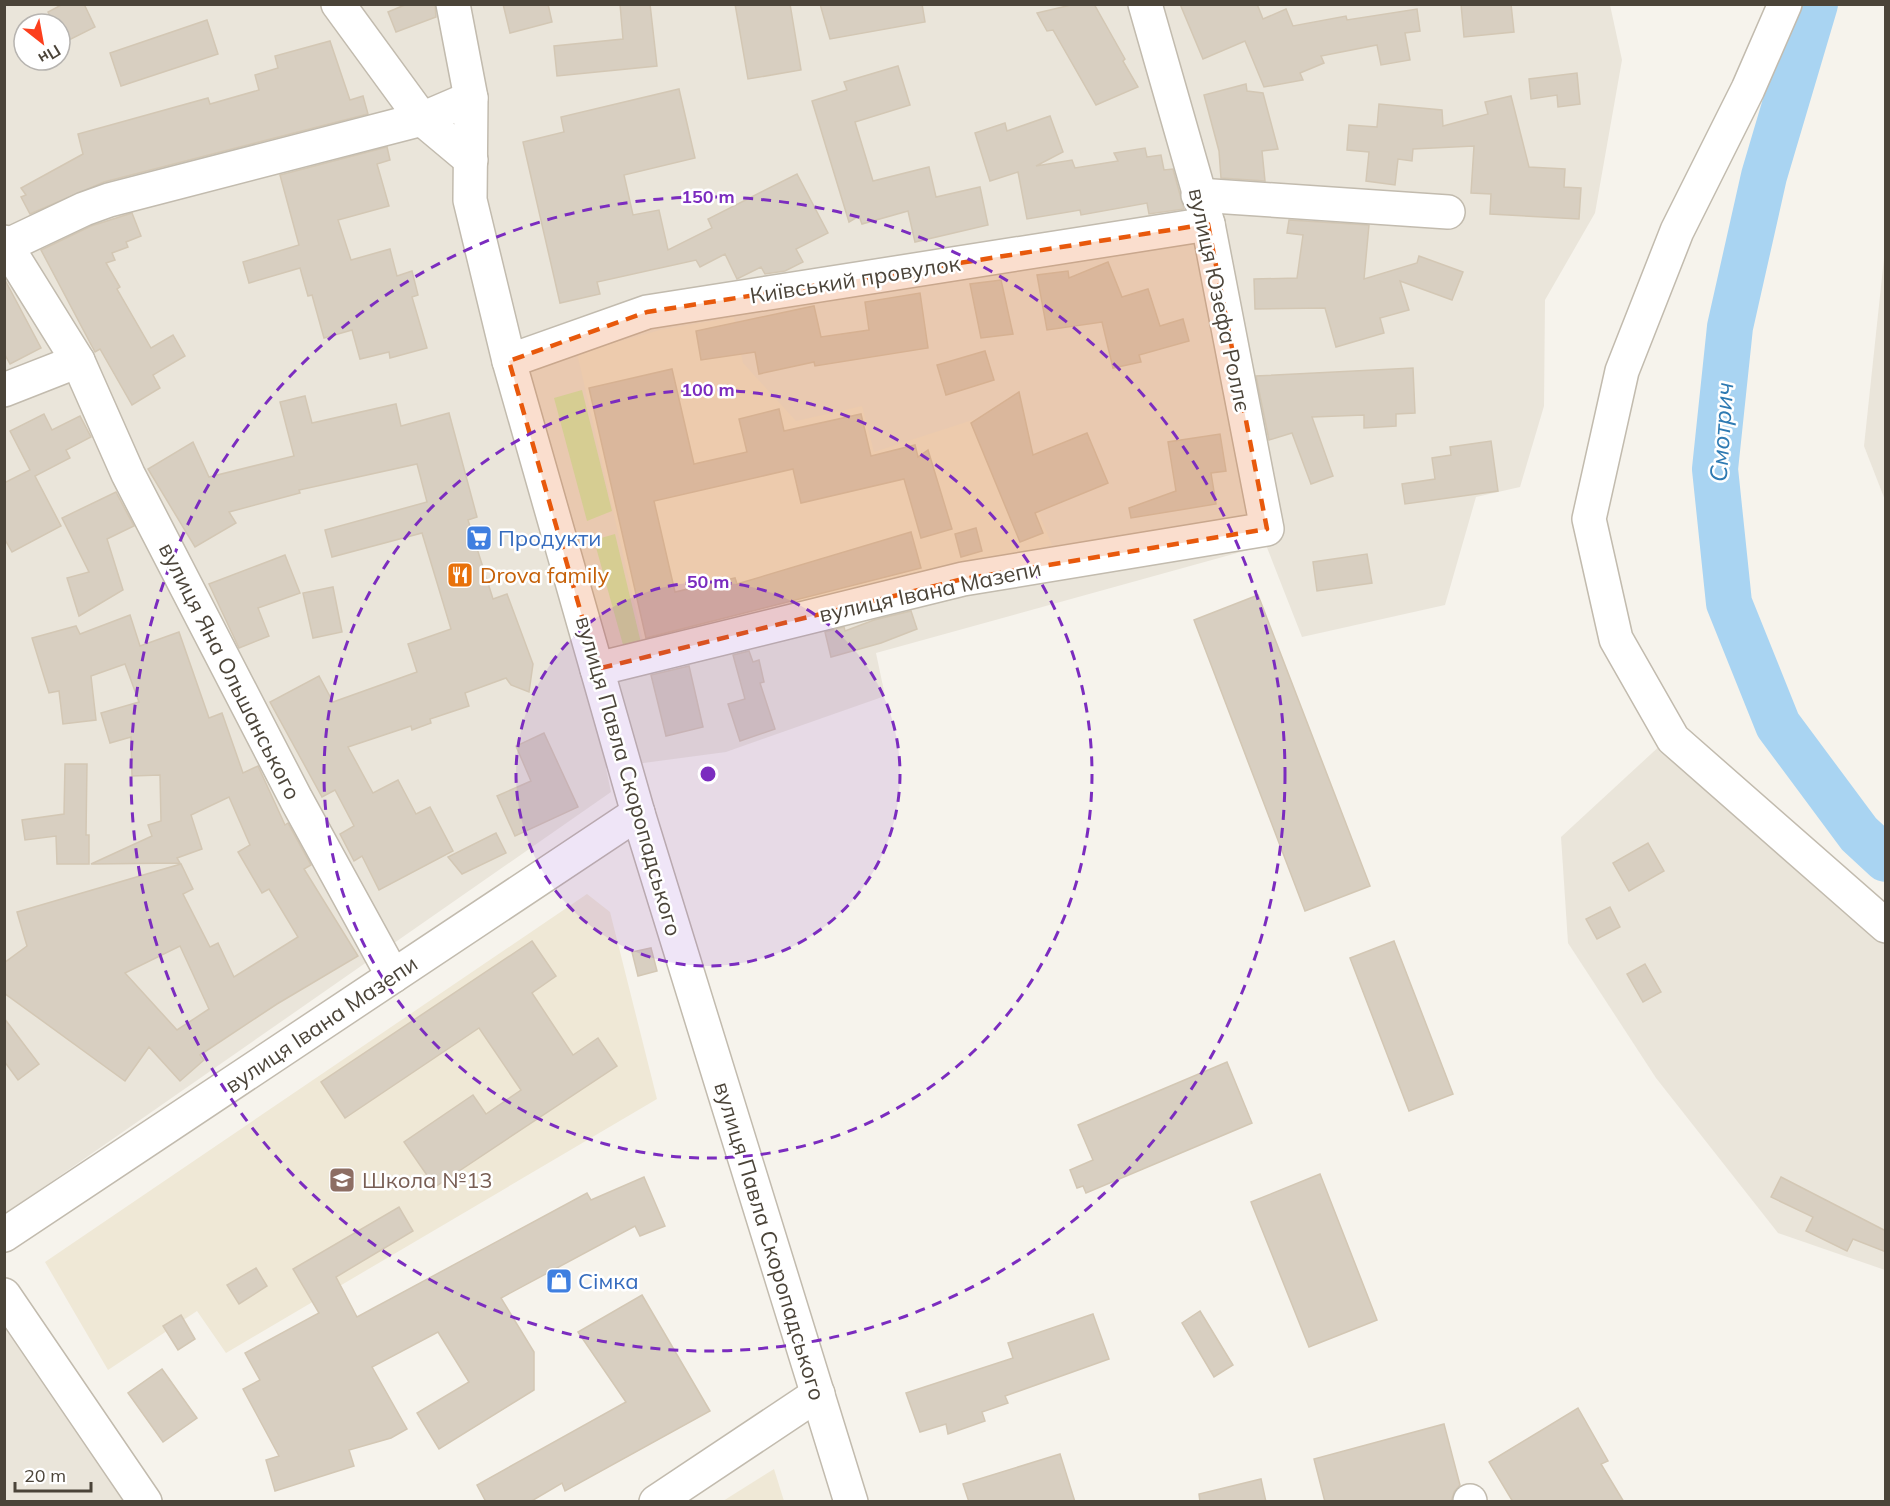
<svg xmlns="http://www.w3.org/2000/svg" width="1890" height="1506" font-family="Mulish,sans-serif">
  <rect width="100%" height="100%" fill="#f6f3ec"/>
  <g fill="#eae5da" fill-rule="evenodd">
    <path d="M5,5H1610L1622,60L1595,213L1545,300L1544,406L1520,487L1476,497L1445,605L1302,637L1266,545L876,653L885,696L726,752L606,768L611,792L5,1214ZM24,24H60V60H24Z"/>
    <path d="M1885,249V500L1864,446Z"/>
    <path d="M1664,742L1885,939V1270L1778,1233L1656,1078L1568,943L1561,837Z"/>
    <path d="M5,1319L128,1501H5Z"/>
  </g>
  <g fill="#efe8d6">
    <path d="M734,317L743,363L796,421L862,406L874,452L988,415L1005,433L1052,545L644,646L577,353L660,330Z"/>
    <path d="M587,894L610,912L657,1099L226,1353L197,1311L108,1370L45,1262Z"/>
    <path d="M774,1469L784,1501H723Z"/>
  </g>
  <g fill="#d2eab5">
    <path d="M582,390L612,511L587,521L554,398Z"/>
    <path d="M615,534L642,647L625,652L594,540Z"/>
  </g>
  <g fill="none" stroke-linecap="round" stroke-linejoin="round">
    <path stroke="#a9d4f2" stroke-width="46" d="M1815,4L1764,176L1730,327L1715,469L1729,603L1778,725L1859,834L1886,859"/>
  </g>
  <g fill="#d8cfc1" stroke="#d3c7b4" stroke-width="1.5" fill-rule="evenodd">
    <path d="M63,4H84L95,27L63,43L60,36V24H54L48,12Z"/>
    <path d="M407,4H435L436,17L396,32L388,12Z"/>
    <path d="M503,4H548L552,22L510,33Z"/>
    <path d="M620,4H650L657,66L557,76L554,46L623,39Z"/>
    <path d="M735,4H790L801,70L748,79Z"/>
    <path d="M820,4H922L925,22L830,39Z"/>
    <path d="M1075,4H1094L1125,59L1123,61L1138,87L1096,105L1053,30L1047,31L1037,13Z"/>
    <path d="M1180,4H1257L1263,19L1286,9L1293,26L1346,16L1347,20L1417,9L1420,31L1405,33L1410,60L1381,65L1377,45L1321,56L1324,63L1300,73L1303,80L1264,87L1245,41L1203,59Z"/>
    <path d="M1461,4H1511L1514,32L1464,37Z"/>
    <path d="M207,20L218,54L121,86L110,53Z"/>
    <path d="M330,41L350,100L363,96L368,114L104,182L30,214L21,197L26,195L21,188L83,154L78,134L208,98L210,104L259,90L255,75L278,68L275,56Z"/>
    <path d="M898,66L910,105L855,122L873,181L929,167L936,197L980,187L988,225L915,242L908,211L862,224L859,216L849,222L812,101L847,90L844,82Z"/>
    <path d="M1577,73L1580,104L1558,107L1557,95L1531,99L1529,79Z"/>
    <path d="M1246,84L1247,91L1263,93L1278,149L1262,151L1265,181L1221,178L1219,151L1204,95Z"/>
    <path d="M679,89L695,158L624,175L633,215L659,210L668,250L712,228L708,219L797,174L828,233L796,249L803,262L785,271L765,274L761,267L737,279L725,254L700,267L696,260L597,282L600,294L560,303L523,142L564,132L561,117Z"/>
    <path d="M1511,96L1529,167L1565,169L1564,187L1581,188L1579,219L1490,214L1491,194L1471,193L1474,146L1413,149L1412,161L1398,159L1395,185L1366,181L1369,152L1347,150L1349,125L1377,127L1379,104L1442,110L1443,126L1488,114L1485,102Z"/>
    <path d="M1050,116L1063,152L1036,166L1072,160L1075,168L1118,161L1114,153L1145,148L1147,157L1161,155L1164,170L1173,169L1184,209L1149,214L1147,203L1081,215L1080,210L1027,219L1018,172L990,181L975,133L1005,123L1007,131Z"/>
    <path d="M387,147L390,160L377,164L389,206L338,220L351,260L390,249L397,276L412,271L418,295L412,297L427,348L390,358L389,352L360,359L352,330L324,338L312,295L308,296L300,268L249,283L243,262L299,245L280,175Z"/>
    <path d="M132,213L141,236L126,242L128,247L112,253L115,260L106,263L120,287L117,289L151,348L173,335L185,356L153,375L160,388L132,405L100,349L95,352L41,250L91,226Z"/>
    <path d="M1289,220L1369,225L1364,279L1417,263L1419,256L1463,272L1452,300L1400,281L1409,310L1380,318L1384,333L1336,347L1325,308L1255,309L1254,279L1297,278L1303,235L1287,233Z"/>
    <path d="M1108,262L1122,297L1148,289L1160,326L1183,319L1189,341L1139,355L1141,362L1113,368L1102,322L1047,330L1037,275L1068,271L1069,278Z"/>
    <path d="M4,278L41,348L10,364L4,353Z"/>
    <path d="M1001,280L1013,334L981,338L970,284Z"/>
    <path d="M920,293L928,348L815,366L814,362L759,374L755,352L701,360L696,331L814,306L821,337L869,330L865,302Z"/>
    <path d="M985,351L994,380L946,395L937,365Z"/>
    <path d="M1413,368L1415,413L1396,414V426L1364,428V415L1312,417L1333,476L1311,484L1292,433L1269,440L1256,376Z"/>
    <path d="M672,369L694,464L747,452L739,419L779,409L784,431L861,414L871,456L915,445L918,457L928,450L952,529L921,538L904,479L801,503L793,469L654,501L675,592L735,578L737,584L911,532L921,568L646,638L589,388Z"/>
    <path d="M1019,392L1033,455L1087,433L1108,483L1035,513L1043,533L1020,542L971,423Z"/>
    <path d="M305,396L312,423L396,404L401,426L449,413L477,517L468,520L493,599L507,594L533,664L529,692L511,685L506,678L465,693L469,706L430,719L431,723L412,730L411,726L348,747L373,793L398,780L416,814L430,807L453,851L379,890L362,856L354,861L340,834L354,826L335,790L322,797L270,702L319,676L333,702L417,672L408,644L451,629L422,533L332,557L325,530L427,502L417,464L299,490L300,493L229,512L236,523L195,547L148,469L193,442L209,477L294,456L280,402Z"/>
    <path d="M44,414L52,430L80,416L91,437L66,450L70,458L35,476L61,526L12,552L4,538V483L30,470L10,431Z"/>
    <path d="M1220,434L1226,471L1211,473L1216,504L1131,518L1129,508L1176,491L1168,442Z"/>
    <path d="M1491,441L1498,491L1405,504L1402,484L1435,479L1432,458L1451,455L1450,447Z"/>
    <path d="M116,492L134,526L107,539L123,590L79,616L67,578L89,572L62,518Z"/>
    <path d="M976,528L982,551L961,557L955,534Z"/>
    <path d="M1367,554L1372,583L1317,591L1313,562Z"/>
    <path d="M285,555L300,593L258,608L269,636L239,648L209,584Z"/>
    <path d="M333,587L342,632L313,638L303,593Z"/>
    <path d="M1258,595L1370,886L1305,911L1194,620Z"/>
    <path d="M911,611L917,629L881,643L831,657L825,632L844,627L845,631L874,620Z"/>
    <path d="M130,615L140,646L179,632L209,718L222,713L243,773L258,766L285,825L288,823L311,865L304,869L358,956L277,1004L200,1055L204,1060L180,1081L149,1047L125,1081L4,993V963L27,946L17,912L181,864L193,889L183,894L210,947L218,943L234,977L298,937L269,889L262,893L238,852L250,845L229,797L191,815L202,849L177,858L180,863L91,864L152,836L148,825L161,821L160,775L132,776L131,737L110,743L101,713L139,702L125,664L91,676L96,720L63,724L59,691L49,693L32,638L76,626L80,634ZM180,946L209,1009L177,1030L125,973Z"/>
    <path d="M749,651L753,662L759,660L764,682L760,683L775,729L740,741L728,704L745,699L733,655Z"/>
    <path d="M689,666L703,727L666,736L651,675Z"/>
    <path d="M544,733L578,807L515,836L497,796L531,781L516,746Z"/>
    <path d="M65,764H87L86,835H89V864H57L56,836L25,840L22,820L64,814Z"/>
    <path d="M496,833L506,853L462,874L448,857Z"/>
    <path d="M1648,843L1664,871L1629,891L1613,863Z"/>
    <path d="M1610,907L1620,927L1597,939L1586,919Z"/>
    <path d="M532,941L556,976L532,993L573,1055L598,1038L617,1066L435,1187L404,1142L473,1095L486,1114L521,1090L479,1028L345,1118L321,1082Z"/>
    <path d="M1394,941L1453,1094L1409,1111L1350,958Z"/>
    <path d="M651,948L657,971L638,976L632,952Z"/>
    <path d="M1645,964L1661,992L1643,1002L1627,974Z"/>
    <path d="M4,1018L39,1064L18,1080L4,1061Z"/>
    <path d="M1227,1062L1252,1123L1086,1193L1083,1186L1077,1188L1070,1170L1093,1160L1078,1125Z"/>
    <path d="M1320,1174L1377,1320L1309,1347L1251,1202Z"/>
    <path d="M644,1177L665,1226L640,1236L635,1226L501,1298L534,1352V1390L439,1449L417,1413L469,1382L438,1332L372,1367L407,1429L391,1438L349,1450L354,1466L275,1491L266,1460L279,1456L243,1389L260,1380L245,1353L319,1313L293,1269L399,1207L413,1231L336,1277L357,1317L587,1193L591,1200Z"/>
    <path d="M1781,1177L1886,1231V1252L1853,1239L1847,1251L1806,1231L1813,1217L1771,1197Z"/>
    <path d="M256,1268L267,1286L239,1304L227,1285Z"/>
    <path d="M642,1295L710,1411L565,1491L562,1483L530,1502H486L477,1485L626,1402L578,1332Z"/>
    <path d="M1200,1311L1233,1365L1214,1377L1182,1323Z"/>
    <path d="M1093,1314L1109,1359L1005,1396L1008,1403L982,1412L985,1421L948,1434L946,1424L920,1432L906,1393L1013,1358L1008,1343Z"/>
    <path d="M181,1315L195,1339L178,1350L163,1326Z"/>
    <path d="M162,1369L197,1418L163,1442L128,1393Z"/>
    <path d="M1578,1408L1608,1461L1601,1464L1624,1502H1513L1489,1462Z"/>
    <path d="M1444,1424L1460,1485L1454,1492L1451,1502H1325L1314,1459Z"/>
    <path d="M1060,1454L1075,1502H969L963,1484Z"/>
    <path d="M1261,1479L1266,1502H1200L1199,1494Z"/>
  </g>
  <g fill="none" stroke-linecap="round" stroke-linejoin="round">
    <defs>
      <g id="minor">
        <path d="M338,4L422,119L471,160"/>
        <path d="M453,4L471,98L470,200L509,361L638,813L851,1502"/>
        <path d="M1785,4L1748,89L1677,231L1622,371L1589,519L1616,639L1673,739L1886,926"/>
        <path d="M1198,195L1448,212"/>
        <path d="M4,242L78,361L128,474L296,799L393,976"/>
        <path d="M6,246L84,209L109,200L422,119L471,98"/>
        <path d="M509,361L647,312L1208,224"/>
        <path d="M4,390L78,361"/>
        <path d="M597,669L963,579L1267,529L1208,224L1145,4"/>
        <path d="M4,1235L638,813"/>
        <path d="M4,1295L145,1502"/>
        <path d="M1470,1501V1502"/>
        <path d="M656,1502L818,1394"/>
      </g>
    </defs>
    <use href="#minor" stroke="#c2bbae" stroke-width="36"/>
    <use href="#minor" stroke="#fff" stroke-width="33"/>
  </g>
  <path fill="#e8590c" fill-opacity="0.2" stroke="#e8590c" stroke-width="4.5" stroke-dasharray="12 8" stroke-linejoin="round" d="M1208,224L1267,529L963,579L597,669L509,361L647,312Z"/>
  <circle cx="708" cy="774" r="192" fill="#7b2cbf" fill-opacity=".12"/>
  <g fill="none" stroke="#7b2cbf" stroke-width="3" stroke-dasharray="10 8">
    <circle cx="708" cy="774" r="192"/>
    <circle cx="708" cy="774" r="384"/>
    <circle cx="708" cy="774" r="577"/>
  </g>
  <defs>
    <symbol id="supermarket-square" viewBox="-11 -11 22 22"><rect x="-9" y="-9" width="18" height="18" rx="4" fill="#3f7fe0" stroke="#fff"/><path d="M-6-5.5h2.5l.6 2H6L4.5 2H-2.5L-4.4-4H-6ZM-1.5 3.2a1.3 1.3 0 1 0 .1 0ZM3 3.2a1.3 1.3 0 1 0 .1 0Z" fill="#fff"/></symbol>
    <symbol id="restaurant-square" viewBox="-11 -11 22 22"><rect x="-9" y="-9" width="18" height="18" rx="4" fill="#e8710a" stroke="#fff"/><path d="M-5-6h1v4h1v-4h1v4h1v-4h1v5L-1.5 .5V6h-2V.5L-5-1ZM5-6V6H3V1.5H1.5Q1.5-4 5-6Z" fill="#fff"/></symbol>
    <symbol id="school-square" viewBox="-11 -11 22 22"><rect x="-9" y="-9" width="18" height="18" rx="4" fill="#8d6e63" stroke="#fff"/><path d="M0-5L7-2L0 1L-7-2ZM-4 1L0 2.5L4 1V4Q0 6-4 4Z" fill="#fff"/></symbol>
    <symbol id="shop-square" viewBox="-11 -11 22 22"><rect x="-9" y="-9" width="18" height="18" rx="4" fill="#3f7fe0" stroke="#fff"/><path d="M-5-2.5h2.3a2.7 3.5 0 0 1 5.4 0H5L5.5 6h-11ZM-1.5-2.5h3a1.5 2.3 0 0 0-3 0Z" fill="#fff"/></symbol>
  </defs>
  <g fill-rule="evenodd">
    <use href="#supermarket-square" x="464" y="523" width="30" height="30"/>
    <use href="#restaurant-square" x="445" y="560" width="30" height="30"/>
    <use href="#school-square" x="327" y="1165" width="30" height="30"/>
    <use href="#shop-square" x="544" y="1266" width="30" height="30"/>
  </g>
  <g text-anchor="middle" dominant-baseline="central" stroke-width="5" stroke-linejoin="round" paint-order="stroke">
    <g font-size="22" fill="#4b4439" stroke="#fff">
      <text transform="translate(855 279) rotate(-9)">Київський провулок</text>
      <text transform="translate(1220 300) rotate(78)">вулиця Юзефа Роллє</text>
      <text transform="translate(930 591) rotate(-12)">вулиця Івана Мазепи</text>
      <text transform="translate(230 671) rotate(63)">вулиця Яна Ольшанського</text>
      <text transform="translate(629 776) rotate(74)">вулиця Павла Скоропадського</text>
      <text transform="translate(321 1024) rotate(-34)">вулиця Івана Мазепи</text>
      <text transform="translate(770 1241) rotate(73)">вулиця Павла Скоропадського</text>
    </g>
    <g font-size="22" fill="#366cbe" stroke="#fff" text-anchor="start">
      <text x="498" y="538">Продукти</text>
      <text x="578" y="1281">Сімка</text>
    </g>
    <g font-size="22" fill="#c56008" stroke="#fff" text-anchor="start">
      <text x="480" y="575">Drova family</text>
    </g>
    <g font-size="22" fill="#785e54" stroke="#fff" text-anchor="start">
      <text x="362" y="1180">Школа №13</text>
    </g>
    <g font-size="24" font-style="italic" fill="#2e7ab2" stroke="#fff">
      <text transform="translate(1721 432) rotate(-86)">Смотрич</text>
    </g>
  </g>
  <circle cx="708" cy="774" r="9" fill="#7b2cbf" stroke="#fff" stroke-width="3"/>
  <g font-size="18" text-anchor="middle" font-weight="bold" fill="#7b2cbf" stroke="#fff" stroke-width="5" stroke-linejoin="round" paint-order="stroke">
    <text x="708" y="203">150 m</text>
    <text x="708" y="396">100 m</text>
    <text x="708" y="588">50 m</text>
  </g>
  <rect width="1890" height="1506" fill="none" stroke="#4b4439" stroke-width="12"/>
  <g transform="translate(42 42) rotate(149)"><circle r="28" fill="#ffffff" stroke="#b7b4b0" stroke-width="1.5"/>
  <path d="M0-4.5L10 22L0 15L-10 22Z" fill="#fc3f1d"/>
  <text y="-9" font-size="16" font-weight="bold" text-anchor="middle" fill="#4b4439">Пн</text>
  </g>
  <path d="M15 1482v9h76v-9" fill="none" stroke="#4b4439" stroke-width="3"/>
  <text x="24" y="1482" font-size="18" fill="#4b4439" stroke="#ffffff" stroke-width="4.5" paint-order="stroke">20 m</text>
</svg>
